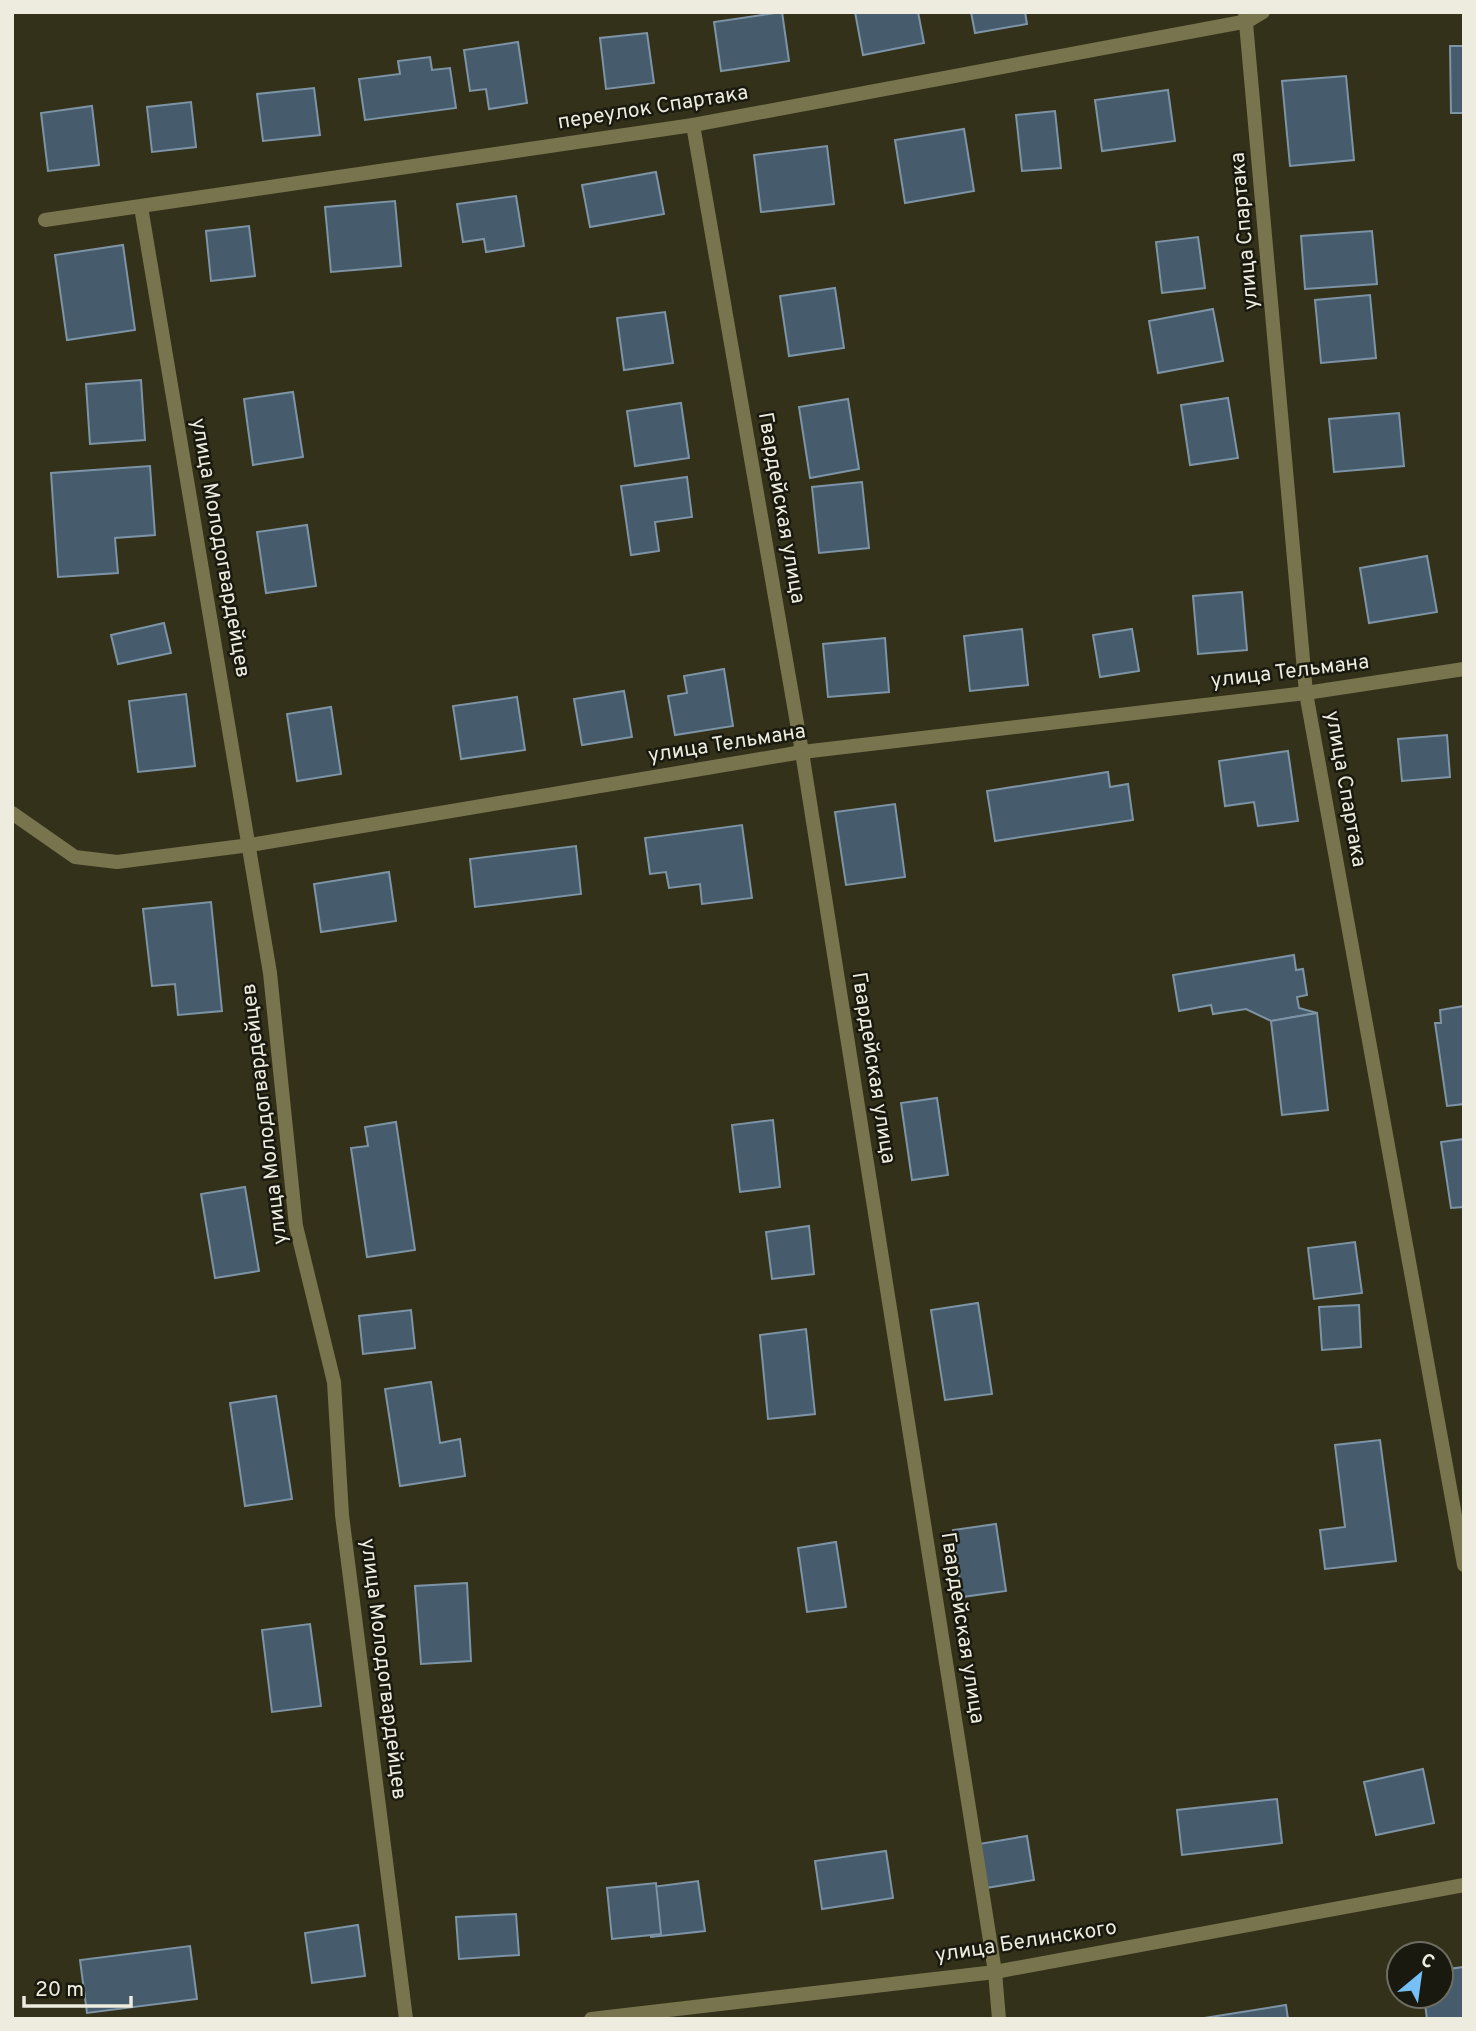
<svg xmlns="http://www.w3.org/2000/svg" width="1476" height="2031" font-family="Overpass,sans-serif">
  <rect width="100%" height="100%" fill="#34311a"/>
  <g fill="#465b6c" stroke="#7d94a6" stroke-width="2">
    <path d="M782,12L789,61L721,71L714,22Z"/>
    <path d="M855,12H918L924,43L863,55Z"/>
    <path d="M971,12H1025L1027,24L975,33Z"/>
    <path d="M647,33L654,83L606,89L600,38Z"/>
    <path d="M518,42L527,103L489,109L486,89L470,91L464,50Z"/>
    <path d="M1450,46H1464V113H1451Z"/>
    <path d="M430,57L432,70L450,68L456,108L365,120L359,79L400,74L398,61Z"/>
    <path d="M1346,76L1354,160L1290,166L1282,81Z"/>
    <path d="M314,88L320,135L263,141L257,94Z"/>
    <path d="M1168,90L1175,141L1102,151L1095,100Z"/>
    <path d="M191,102L196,147L152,152L147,107Z"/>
    <path d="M92,106L99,165L48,171L41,113Z"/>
    <path d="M1055,111L1061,168L1022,171L1016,115Z"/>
    <path d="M964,129L974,191L905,203L895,140Z"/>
    <path d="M827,146L834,204L761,212L754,155Z"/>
    <path d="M656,172L664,214L590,227L582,185Z"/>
    <path d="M516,196L524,246L486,252L484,239L463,242L457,204Z"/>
    <path d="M395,201L401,266L331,272L325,207Z"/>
    <path d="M249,226L255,276L211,281L206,231Z"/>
    <path d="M1372,231L1377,284L1305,289L1301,236Z"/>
    <path d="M1198,237L1205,288L1162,293L1156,242Z"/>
    <path d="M123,245L135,330L67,340L55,255Z"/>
    <path d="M835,288L844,348L789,356L780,296Z"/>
    <path d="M1370,295L1376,358L1321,363L1315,300Z"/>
    <path d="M1213,309L1223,361L1158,373L1149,321Z"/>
    <path d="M665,312L673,363L624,370L617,318Z"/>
    <path d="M141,380L145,440L90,444L86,384Z"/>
    <path d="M293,392L303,457L253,465L244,399Z"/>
    <path d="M1228,398L1238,458L1190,465L1181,405Z"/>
    <path d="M848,399L859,469L810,478L799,407Z"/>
    <path d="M681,403L689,458L635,466L627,411Z"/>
    <path d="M1399,413L1404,466L1334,472L1329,419Z"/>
    <path d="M150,466L155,535L115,538L118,573L58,577L51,473Z"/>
    <path d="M687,477L692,517L655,522L659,551L631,555L621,486Z"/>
    <path d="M862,482L869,548L819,553L812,487Z"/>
    <path d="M307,525L316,586L266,593L257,532Z"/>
    <path d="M1427,556L1437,612L1369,623L1360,568Z"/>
    <path d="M1242,592L1247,650L1198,654L1193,596Z"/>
    <path d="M164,623L171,653L118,664L111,635Z"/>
    <path d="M1022,629L1028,685L970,691L964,636Z"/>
    <path d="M1132,629L1139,671L1100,677L1093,635Z"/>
    <path d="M885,638L889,692L828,697L823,644Z"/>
    <path d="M724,669L733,726L675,735L668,696L687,693L684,676Z"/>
    <path d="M624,691L632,737L582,745L574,699Z"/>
    <path d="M186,694L195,766L138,772L129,701Z"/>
    <path d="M517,697L525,750L461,759L453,706Z"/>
    <path d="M331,707L341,774L297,781L287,714Z"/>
    <path d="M1447,735L1450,777L1402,781L1398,739Z"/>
    <path d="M1288,751L1298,821L1258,826L1254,802L1225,806L1219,761Z"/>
    <path d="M1108,772L1110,787L1128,784L1133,820L995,841L987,791Z"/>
    <path d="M895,804L905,877L846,885L835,812Z"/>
    <path d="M742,825L752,898L702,904L700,884L669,888L666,872L650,874L645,838Z"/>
    <path d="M576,846L581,894L475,907L470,859Z"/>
    <path d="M389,872L396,921L321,932L314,884Z"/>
    <path d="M211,902L222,1011L178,1015L175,984L152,986L143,909Z"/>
    <path d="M1294,955L1296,970L1303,969L1307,995L1297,997L1299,1008L1317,1013L1271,1021L1246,1009L1213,1014L1211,1005L1179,1011L1173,975Z"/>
    <path d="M1464,1006V1104L1447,1106L1435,1023H1441L1440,1010Z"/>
    <path d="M1317,1013L1328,1110L1282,1115L1271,1021Z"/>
    <path d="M937,1098L948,1175L912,1180L901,1103Z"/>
    <path d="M773,1120L780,1187L740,1192L732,1125Z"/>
    <path d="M396,1122L415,1250L367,1257L351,1148L368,1146L365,1127Z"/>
    <path d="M1464,1139V1207L1451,1208L1441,1142Z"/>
    <path d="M245,1187L259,1271L215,1278L201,1194Z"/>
    <path d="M809,1226L814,1274L772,1279L766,1232Z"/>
    <path d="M1355,1242L1362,1293L1314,1299L1308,1248Z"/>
    <path d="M978,1303L992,1394L945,1400L931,1310Z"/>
    <path d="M1359,1305L1361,1347L1322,1350L1319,1307Z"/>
    <path d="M411,1310L415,1348L363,1354L359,1316Z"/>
    <path d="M806,1329L815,1414L768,1419L760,1335Z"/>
    <path d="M431,1382L440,1443L460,1439L465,1476L400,1486L385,1389Z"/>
    <path d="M276,1396L292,1499L245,1506L230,1403Z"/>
    <path d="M1380,1440L1396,1561L1325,1569L1320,1530L1345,1527L1335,1445Z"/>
    <path d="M996,1524L1006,1591L962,1597L953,1530Z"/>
    <path d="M836,1542L846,1607L807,1612L798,1548Z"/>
    <path d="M467,1583L471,1661L421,1664L415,1586Z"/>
    <path d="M310,1624L321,1706L272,1712L262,1630Z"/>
    <path d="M1423,1769L1434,1823L1376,1835L1364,1782Z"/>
    <path d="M1277,1799L1282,1843L1182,1855L1177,1810Z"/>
    <path d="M1027,1836L1034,1880L980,1889L973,1845Z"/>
    <path d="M886,1851L893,1898L822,1909L815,1861Z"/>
    <path d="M698,1881L705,1931L651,1937L644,1888Z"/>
    <path d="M656,1883L661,1934L612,1939L607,1888Z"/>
    <path d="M516,1914L519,1955L459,1959L456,1917Z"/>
    <path d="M358,1925L365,1976L312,1983L305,1933Z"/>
    <path d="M190,1946L197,1999L87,2013L80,1960Z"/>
    <path d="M1464,1967V2019H1427L1424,1996H1441V1970Z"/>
    <path d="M1286,2005L1288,2019H1198Z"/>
  </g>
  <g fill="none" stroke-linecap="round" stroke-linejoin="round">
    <g stroke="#77744e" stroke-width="14">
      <path d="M1245,12L1306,693L1464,1565"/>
      <path d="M693,125L802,752L995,1972L999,2019"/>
      <path d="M141,207L270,973L296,1226L334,1382L342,1515L406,2019"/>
      <path d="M45,220L693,125L1248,21L1263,12"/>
      <path d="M12,813L75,857L117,862L250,845L802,752L1306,693L1464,669"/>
      <path d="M591,2019L995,1972L1464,1885"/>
    </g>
  </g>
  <g text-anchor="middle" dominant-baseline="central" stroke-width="5" stroke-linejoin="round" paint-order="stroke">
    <g font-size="21" fill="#edecde" stroke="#1a190f">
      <text transform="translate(653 108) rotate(-9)">переулок Спартака</text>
      <text transform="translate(1245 231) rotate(-95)">улица Спартака</text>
      <text transform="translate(781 508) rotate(80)">Гвардейская улица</text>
      <text transform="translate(220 548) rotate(80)">улица Молодогвардейцев</text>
      <text transform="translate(1290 672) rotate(-7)">улица Тельмана</text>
      <text transform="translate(727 744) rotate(-9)">улица Тельмана</text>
      <text transform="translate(1345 789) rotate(80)">улица Спартака</text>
      <text transform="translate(873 1068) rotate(81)">Гвардейская улица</text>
      <text transform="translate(265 1114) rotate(-97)">улица Молодогвардейцев</text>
      <text transform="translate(962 1628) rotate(81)">Гвардейская улица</text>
      <text transform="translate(383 1669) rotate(83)">улица Молодогвардейцев</text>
      <text transform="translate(1026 1942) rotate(-9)">улица Белинского</text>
    </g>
  </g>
  <rect width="1476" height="2031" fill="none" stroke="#edecde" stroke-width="28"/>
  <g transform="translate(1420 1975) rotate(29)"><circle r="33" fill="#1a190f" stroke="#6e6d62" stroke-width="2"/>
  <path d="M0-5L12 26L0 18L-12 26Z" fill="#75c0f6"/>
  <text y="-10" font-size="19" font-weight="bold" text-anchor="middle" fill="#edecde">С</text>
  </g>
  <path d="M24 1996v10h107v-10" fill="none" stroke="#edecde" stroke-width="3.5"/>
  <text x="35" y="1996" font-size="21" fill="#edecde" stroke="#1a190f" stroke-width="5" paint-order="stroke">20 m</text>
</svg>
